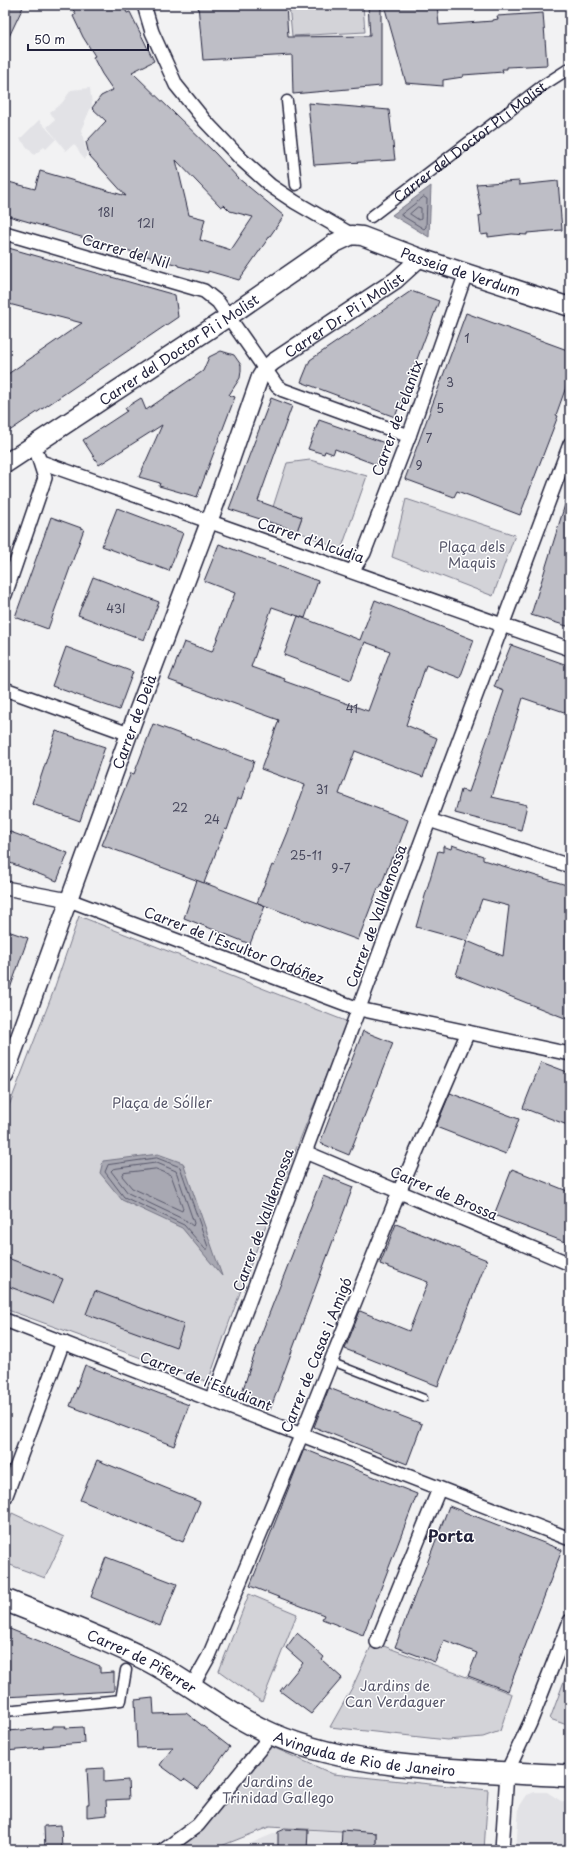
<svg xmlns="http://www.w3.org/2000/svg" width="575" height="1855" font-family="'Playpen Sans',sans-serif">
  <rect width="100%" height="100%" fill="#f2f2f3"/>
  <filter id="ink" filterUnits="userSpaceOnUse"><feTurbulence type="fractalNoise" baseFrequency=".025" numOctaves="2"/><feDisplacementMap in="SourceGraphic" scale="8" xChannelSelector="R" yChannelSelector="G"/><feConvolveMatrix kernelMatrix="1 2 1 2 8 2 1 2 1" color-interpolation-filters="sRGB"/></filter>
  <g filter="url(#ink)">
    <g fill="#e2e2e6">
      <path d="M90,88L92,105L81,130L87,153L85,160L74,144L66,151L47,127L55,120L50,112L62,103L71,90Z"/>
      <path d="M39,120L56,139L46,149L44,147L34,155L20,139Z"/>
      <path d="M535,1792H547L561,1801L570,1804V1850H516L519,1807L527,1795Z"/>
      <path d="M285,1829L376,1833V1850H235Z"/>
    </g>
    <g fill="#d3d3d8" stroke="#7a7a8a">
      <path d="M289,5H363L365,32L292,36Z"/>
      <path d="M310,460L367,476L341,550L297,531L302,517L273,507L287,463Z"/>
      <path d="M406,499L515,535L493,596L392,557Z"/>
      <path d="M79,916L348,1022C299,1141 250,1260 208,1382L5,1309V1116L52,995Z"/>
      <path d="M12,1513L64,1537L45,1578L5,1563V1532Z"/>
      <path d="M249,1594L297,1614L262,1702L219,1671Z"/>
      <path d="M373,1642L512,1694L500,1731L483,1737L447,1740L330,1727L353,1686Z"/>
      <path d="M570,1665V1726L550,1719Z"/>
      <path d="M268,1745L333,1774L488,1790L484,1850H376V1833L269,1827L211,1850H177L213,1804Z"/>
    </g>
    <g fill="#a8a8b2" stroke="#727282">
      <path d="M431,186L429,237L392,215Z"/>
      <path d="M158,1154L183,1163L222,1276L182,1228L122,1200L100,1173L103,1161Z"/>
    </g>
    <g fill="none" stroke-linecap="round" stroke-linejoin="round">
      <g stroke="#58586b" stroke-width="1">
        <path d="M424,197L427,199L426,227L424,229L401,215Z"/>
        <path d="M418,207L421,208V219L419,220L410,214Z"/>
        <path d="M157,1158L180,1167L208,1247L207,1249H205L184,1225L124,1197L105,1172L108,1165Z"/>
        <path d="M157,1163L176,1171L194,1223L193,1226L185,1220L128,1193L111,1171L113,1169Z"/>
        <path d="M156,1169L171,1175L183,1208L182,1211L132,1188L122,1176L124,1173Z"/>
      </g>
    </g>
    <g fill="#bebec6" stroke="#22223b" fill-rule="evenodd">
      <path d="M5,5H24L5,45Z"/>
      <path d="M70,5H123L127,13L130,12L154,61L132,72L216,154L238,178L284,216L239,280L208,271V273L178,266V265L5,215V181L35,189L40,171L126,196L89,155L86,142L106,121L92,108L101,96L113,90L102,74L93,57L95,56L83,37L73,16L76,14ZM176,160L221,207L224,205L230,211L253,217L231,250L200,240L205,219L189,215Z"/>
      <path d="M198,5H286L288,37L370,36L368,5H381V86L293,94L292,55L203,60Z"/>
      <path d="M384,5H437L439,25L493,21V20L498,19L497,16L543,13L547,65L507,67V69H502L503,72L463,75V77L443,80V86L406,83Z"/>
      <path d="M308,103L389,110L395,160L314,165Z"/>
      <path d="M519,181V185L558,181L562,230L527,233V235L512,234L488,237V234L481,235L479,216L482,215L476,184Z"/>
      <path d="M5,247L175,295L178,317L5,434V376L82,323L5,303Z"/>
      <path d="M411,291L439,301L395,417L301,382L310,360Z"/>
      <path d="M466,313L570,351V376L556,415L558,416L520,515L457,491L454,497L405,479Z"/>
      <path d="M221,351L234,355L241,365V371L240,378L229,395L235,397L197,497L159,486L160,483L139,477L162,425L99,465L83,440L127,411L125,408L141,398L146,410L203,371L209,357Z"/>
      <path d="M271,398L292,406L258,501L302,517L297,531L229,509Z"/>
      <path d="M319,420L385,443L377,465L335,449L333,454L325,451L324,454L308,449Z"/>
      <path d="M567,498L570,499V627L531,615Z"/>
      <path d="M117,508L183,533L169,571L102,546Z"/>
      <path d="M51,517L84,529L48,629L15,617Z"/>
      <path d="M219,544L318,581L305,618L298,616L360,640L375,600L474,640L460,678L426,665L406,725L437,738L423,777L355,751L339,794L408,820L394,858L392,857L380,888H378L358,940L258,903L265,906L250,944L184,918L197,880L257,903L272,865L274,866L288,832L305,785L261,769L279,720L169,680L184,642L212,652L235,593L204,581ZM272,607L298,616L284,655L351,680L365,642L390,651L368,711L284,681L285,679L251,667Z"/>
      <path d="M93,577L159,602L144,640L78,615Z"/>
      <path d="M511,645L570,666V714L523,698L492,797L527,805L521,830L455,813L461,790L469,792L504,691L494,687Z"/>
      <path d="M66,647L133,672L119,710L52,686Z"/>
      <path d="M153,724L254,761L241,799L238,798L227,830L225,829L204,883L102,845L131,773L134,774Z"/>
      <path d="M56,731L105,747L80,821L32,804Z"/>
      <path d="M5,830L68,853L57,881L5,861Z"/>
      <path d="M452,845L483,856V860L570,886V1020L456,975L467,941L416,927L438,851L443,852V846L451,849ZM482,899L509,906L503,956L467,941Z"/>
      <path d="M5,930L28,938L7,997H5Z"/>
      <path d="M363,1031L393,1043L349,1155L320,1143Z"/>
      <path d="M541,1062L570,1073V1126L523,1108Z"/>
      <path d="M450,1093L519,1119L506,1154L436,1127Z"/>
      <path d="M512,1169L570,1192V1244L494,1215Z"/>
      <path d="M323,1175L353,1187L270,1410L240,1398L262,1332Z"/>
      <path d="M396,1224L487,1260L438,1386L345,1349L360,1311L409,1331L428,1282L380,1264Z"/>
      <path d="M5,1257L63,1279L53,1303L5,1285Z"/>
      <path d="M95,1291L184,1324L176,1347L86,1314Z"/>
      <path d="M85,1365L189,1405L174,1446L70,1406Z"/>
      <path d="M329,1388L422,1424L407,1464L314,1427Z"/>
      <path d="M304,1449L417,1494L363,1635L322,1619L324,1615L250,1586Z"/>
      <path d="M97,1460L200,1502L183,1542L80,1500Z"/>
      <path d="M449,1506L562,1550L508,1691L468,1676L477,1653L444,1640L435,1662L395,1647Z"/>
      <path d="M106,1557L177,1584L160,1626L91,1597Z"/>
      <path d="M5,1627L100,1666V1673L114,1672V1691L5,1697Z"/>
      <path d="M297,1633L324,1657L322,1660L342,1678L311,1714L280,1691L303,1663L286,1648Z"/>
      <path d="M153,1698L154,1714L186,1713L230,1747L198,1789L184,1779L182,1781L160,1765L173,1747L137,1748L135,1700Z"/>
      <path d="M53,1726H66L65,1728L83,1727L84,1743L43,1746L44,1748L5,1751V1731L53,1728Z"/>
      <path d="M104,1768V1782L128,1780L129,1799L106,1800L107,1815L87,1817V1804H89L87,1769Z"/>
      <path d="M61,1825L62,1850H45L44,1826Z"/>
      <path d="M285,1829L308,1830L307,1850H278V1832Z"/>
      <path d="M342,1830L376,1833V1850H341Z"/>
    </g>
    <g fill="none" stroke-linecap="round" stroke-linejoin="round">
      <defs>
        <path id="service" d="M330,1361L424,1398"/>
        <g id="pedestrian">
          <path d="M287,101L296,185"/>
          <path id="s1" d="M371,217L542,86L570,68"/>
          <path d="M5,1711L121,1700L126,1670"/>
        </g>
        <g id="minor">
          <path d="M144,5L152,32L176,85L205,121L242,160L271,186L295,202L352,235"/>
          <path d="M5,233L204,291L218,302L277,386L283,390L409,436"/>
          <path d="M41,462L570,649"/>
          <path d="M352,571L364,553L409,436L466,273"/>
          <path d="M5,595L45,478L38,456"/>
          <path d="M5,689L129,734"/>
          <path d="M429,820L570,866"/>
          <path d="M5,888L69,900L359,1009L570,1054"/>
          <path d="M305,1152L570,1264"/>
          <path d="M5,1320L570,1539"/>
          <path d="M211,1399L219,1382L570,444"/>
          <path d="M5,1498L63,1342"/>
          <path d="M377,1642L439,1489"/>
          <path d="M191,1688L209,1656L301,1436L399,1192L468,1032"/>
          <path d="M164,1850L198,1825L272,1734"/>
          <path d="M502,1850L507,1772L530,1723L570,1621"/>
        </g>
        <g id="tertiary">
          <path id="s2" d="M5,1076L134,720L215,506L260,377L265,369L273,362L396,280L420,258"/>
        </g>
        <g id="secondary">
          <path id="s3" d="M5,464L228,317L335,243L352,235L362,236L420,258L570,307"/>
        </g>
        <g id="primary">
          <path id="s4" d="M5,1600C52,1619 101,1637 147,1660C190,1682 227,1715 272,1734C360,1772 476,1770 570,1776"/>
        </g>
      </defs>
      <use href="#service" stroke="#22223b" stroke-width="9"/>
      <use href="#pedestrian" stroke="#22223b" stroke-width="13"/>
      <use href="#minor" stroke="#22223b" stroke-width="16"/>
      <use href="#tertiary" stroke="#22223b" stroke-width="19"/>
      <use href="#secondary" stroke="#22223b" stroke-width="21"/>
      <use href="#primary" stroke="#22223b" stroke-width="24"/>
      <use href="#service" stroke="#fff" stroke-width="6"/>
      <use href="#pedestrian" stroke="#fff" stroke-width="10"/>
      <use href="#minor" stroke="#fff" stroke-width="13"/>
      <use href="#tertiary" stroke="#fff" stroke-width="16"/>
      <use href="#secondary" stroke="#fff" stroke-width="18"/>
      <use href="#primary" stroke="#fff" stroke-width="21"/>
    </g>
  </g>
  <g text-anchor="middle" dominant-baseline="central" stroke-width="3" stroke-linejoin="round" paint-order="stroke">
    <g font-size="12" fill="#49495e">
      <text x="106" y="212">18I</text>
      <text x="146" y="223">12I</text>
      <text x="467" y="338">1</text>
      <text x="450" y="382">3</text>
      <text x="440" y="408">5</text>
      <text x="429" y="438">7</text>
      <text x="419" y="465">9</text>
      <text x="116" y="608">43I</text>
      <text x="352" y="708">41</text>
      <text x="322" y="789">31</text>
      <text x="180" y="807">22</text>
      <text x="212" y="819">24</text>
      <text x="306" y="855">25-11</text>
      <text x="341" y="868">9-7</text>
    </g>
    <g font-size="14" fill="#22223b" stroke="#fff">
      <text stroke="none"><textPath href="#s1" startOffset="124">Carrer del Doctor Pi i Molist</textPath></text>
      <text transform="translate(126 251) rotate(16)">Carrer del Nil</text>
      <text stroke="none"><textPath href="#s3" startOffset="531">Passeig de Verdum</textPath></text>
      <text stroke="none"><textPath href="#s2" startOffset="849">Carrer Dr. Pi i Molist</textPath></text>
      <text stroke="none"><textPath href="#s3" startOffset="208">Carrer del Doctor Pi i Molist</textPath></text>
      <text transform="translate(397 418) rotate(-70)">Carrer de Felanitx</text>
      <text transform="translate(311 540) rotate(19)">Carrer d'Alcúdia</text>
      <text stroke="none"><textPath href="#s2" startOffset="377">Carrer de Deià</textPath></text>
      <text transform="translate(376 916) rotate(-70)">Carrer de Valldemossa</text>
      <text transform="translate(234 945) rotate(21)">Carrer de l'Escultor Ordóñez</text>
      <text transform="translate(444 1193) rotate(23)">Carrer de Brossa</text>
      <text transform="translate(263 1220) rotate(-70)">Carrer de Valldemossa</text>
      <text transform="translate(316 1355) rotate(-68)">Carrer de Casas i Amigó</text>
      <text transform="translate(206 1381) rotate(21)">Carrer de l'Estudiant</text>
      <text stroke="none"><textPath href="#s4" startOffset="150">Carrer de Piferrer</textPath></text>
      <text stroke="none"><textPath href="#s4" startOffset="395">Avinguda de Rio de Janeiro</textPath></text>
    </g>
    <g font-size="14" fill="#57576a" stroke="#fff">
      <text x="472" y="546">Plaça dels<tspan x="472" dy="16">Maquis</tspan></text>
      <text x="162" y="1102">Plaça de Sóller</text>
      <text x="395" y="1685">Jardins de<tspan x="395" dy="16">Can Verdaguer</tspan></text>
      <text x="278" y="1781">Jardins de<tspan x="278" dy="16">Trinidad Gallego</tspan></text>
    </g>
    <g font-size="16" font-weight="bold" fill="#22223b" stroke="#fff">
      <text x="451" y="1535">Porta</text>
    </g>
  </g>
  <rect width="575" height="1855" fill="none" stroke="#fff" stroke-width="20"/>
  <rect x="10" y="10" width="555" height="1835" fill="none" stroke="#22223b" stroke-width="1.5" filter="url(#ink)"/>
  <path d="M28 44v6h120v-6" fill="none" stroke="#22223b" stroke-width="2"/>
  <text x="34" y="44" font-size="12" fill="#22223b" stroke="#ffffff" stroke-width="3" paint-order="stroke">50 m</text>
</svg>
